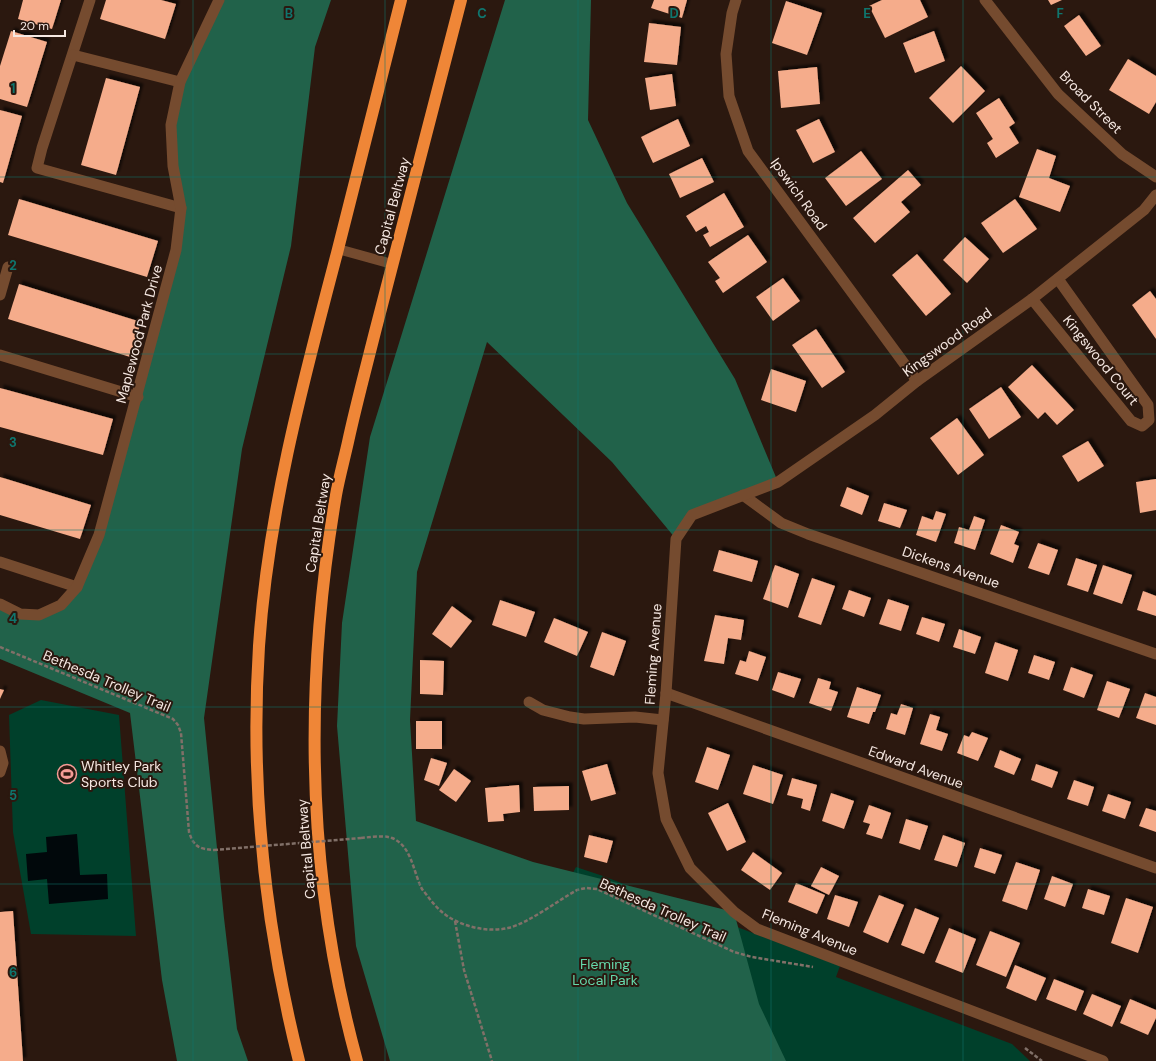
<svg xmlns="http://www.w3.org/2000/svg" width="1156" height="1061" font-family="'DM Sans',sans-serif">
  <defs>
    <filter id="shadow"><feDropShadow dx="3.5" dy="-3.5" stdDeviation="1" flood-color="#0009"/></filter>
  </defs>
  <rect width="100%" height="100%" fill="#2b180f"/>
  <g fill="#00402b">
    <path d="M41,700L119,715L136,936L31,934L13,832L9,715Z"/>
    <path d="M576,867L603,876L840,966L836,977L1012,1044L1030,1061H450L562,894Z"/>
  </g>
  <g fill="#21624a">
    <path d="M219,0H331L315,47L291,246L242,449L204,718L224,918L237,1029L248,1061H177L162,980L130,713L0,659V604L39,615L77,587L138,397L181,208L171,125L180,82Z"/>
    <path d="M505,0H591L588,120L627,203L735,379L778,482L692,515L676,539L612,462L487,342L417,572L410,720L416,821L533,862L734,912L759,1004L786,1061H390L356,946L337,726L342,623L370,437Z"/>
  </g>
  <path fill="#01080b" d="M77,834L80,875L107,874L108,899L49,904L47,879L28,881L26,854L47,852L46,837Z"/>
  <g fill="#f5ac8b" filter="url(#shadow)">
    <path d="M23,0H61L52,29L18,19Z"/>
    <path d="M106,0H161L176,4L165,39L100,19Z"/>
    <path d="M654,0H687L682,18L651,8Z"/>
    <path d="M882,0H920L928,17L885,38L869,6Z"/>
    <path d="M1048,0H1062L1051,5Z"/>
    <path d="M786,1L822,13L807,55L772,43Z"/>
    <path d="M1079,15L1101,46L1086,56L1064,26Z"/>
    <path d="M649,23L681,27L677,65L644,62Z"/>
    <path d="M11,31L47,42L27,107L0,99V66Z"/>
    <path d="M934,31L945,61L915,73L903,43Z"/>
    <path d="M1128,59L1156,76V102L1149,114L1109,90Z"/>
    <path d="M961,66L985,91L953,123L929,98Z"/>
    <path d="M817,67L820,104L781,108L778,71Z"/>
    <path d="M672,74L676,106L650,110L645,78Z"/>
    <path d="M106,78L140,87L116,175L81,165Z"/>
    <path d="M999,98L1015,123L1009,127L1019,143L996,158L987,143L993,139L976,113Z"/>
    <path d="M0,110L22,116L3,183L0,182Z"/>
    <path d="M678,119L690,146L653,163L641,137Z"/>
    <path d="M819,119L835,152L813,163L796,130Z"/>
    <path d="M1037,149L1056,156L1049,178L1070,186L1060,212L1019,197Z"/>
    <path d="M861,151L882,179L846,206L825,178Z"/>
    <path d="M702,158L714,182L680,198L669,174Z"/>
    <path d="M908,170L921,185L901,202L910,212L875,243L853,218Z"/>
    <path d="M724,193L744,227L710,247L703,235L709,232L706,226L696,232L686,216Z"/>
    <path d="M19,199L158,241L147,277L8,235Z"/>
    <path d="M1015,199L1037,229L1003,253L981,223Z"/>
    <path d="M748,235L767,262L723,293L715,281L720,278L708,262Z"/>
    <path d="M965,237L989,259L967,283L943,260Z"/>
    <path d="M917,254L951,294L926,316L892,275Z"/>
    <path d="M783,278L800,301L773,321L756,297Z"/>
    <path d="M19,284L141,322L130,357L8,319Z"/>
    <path d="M1150,291L1156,299V339L1132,305Z"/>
    <path d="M816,329L845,372L822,388L792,345Z"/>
    <path d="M1032,365L1074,410L1057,425L1045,412L1038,419L1008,387Z"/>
    <path d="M771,369L806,381L796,412L761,400Z"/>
    <path d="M1001,387L1021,417L989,439L969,409Z"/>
    <path d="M0,388L113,419L103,455L0,427Z"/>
    <path d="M957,418L984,455L958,475L930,438Z"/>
    <path d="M1088,441L1104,466L1078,482L1062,456Z"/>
    <path d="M0,477L91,505L80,539L0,515Z"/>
    <path d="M1156,479V510L1140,513L1136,482Z"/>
    <path d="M847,487L869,496L862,515L840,506Z"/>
    <path d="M884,503L907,510L900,528L878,521Z"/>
    <path d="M936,511L946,514L936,542L916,535L922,516L933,520Z"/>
    <path d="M974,516L985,520L975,550L954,543L959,527L969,530Z"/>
    <path d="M1001,525L1019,532L1014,544L1019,546L1013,563L990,554Z"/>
    <path d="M1038,543L1058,550L1049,575L1028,568Z"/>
    <path d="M719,550L758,561L752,582L713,571Z"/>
    <path d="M1076,558L1097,565L1088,592L1067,585Z"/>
    <path d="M775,565L799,574L788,608L763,599Z"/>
    <path d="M1103,565L1132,575L1122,604L1093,594Z"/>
    <path d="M812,578L835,586L821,625L798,617Z"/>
    <path d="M849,590L871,598L864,617L842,609Z"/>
    <path d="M1143,591L1156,596V616L1137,610Z"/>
    <path d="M888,599L909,606L901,631L879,624Z"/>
    <path d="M500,600L535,612L526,637L492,625Z"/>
    <path d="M452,606L472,621L451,648L432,634Z"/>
    <path d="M715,615L744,620L741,640L728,638L724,664L704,661Z"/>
    <path d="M922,617L945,624L939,642L916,634Z"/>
    <path d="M554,618L588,632L577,656L544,642Z"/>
    <path d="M959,629L981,637L975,654L953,647Z"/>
    <path d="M602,632L626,641L614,676L590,667Z"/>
    <path d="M995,642L1018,650L1008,681L985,673Z"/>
    <path d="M749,651L766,657L758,681L735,674L740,660L746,662Z"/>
    <path d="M1034,655L1055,662L1049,680L1028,673Z"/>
    <path d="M420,660L444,661L443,695L420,694Z"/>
    <path d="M1071,667L1093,675L1084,698L1063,690Z"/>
    <path d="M778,672L801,679L794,698L772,690Z"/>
    <path d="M818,678L831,682L829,689L838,692L831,711L809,703Z"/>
    <path d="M1107,681L1130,689L1119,718L1097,710Z"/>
    <path d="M857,687L881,695L875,712H873L869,724L847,717Z"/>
    <path d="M0,689L4,690L0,699Z"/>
    <path d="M1145,693L1156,697V725L1136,718Z"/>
    <path d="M901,704L913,708L905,735L886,729L891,713L897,715Z"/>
    <path d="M930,714L940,717L936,730L948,734L942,751L920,744Z"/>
    <rect x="416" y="721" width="26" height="28"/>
    <path d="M972,732L988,738L978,761L957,753L964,735L969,737Z"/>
    <path d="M707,747L730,755L718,790L695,782Z"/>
    <path d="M1000,750L1021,759L1014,775L994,767Z"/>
    <path d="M431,758L447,763L439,786L424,780Z"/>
    <path d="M607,764L616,794L591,801L582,771Z"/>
    <path d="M1036,764L1058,772L1052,788L1031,780Z"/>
    <path d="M753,765L783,775L773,804L743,794Z"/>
    <path d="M454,769L471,781L456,802L439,790Z"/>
    <path d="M792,778L817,785L810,811L801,808L803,799L787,795Z"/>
    <path d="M1074,780L1094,787L1088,806L1067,799Z"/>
    <path d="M519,785L520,812L503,814L504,821L488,822L485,788Z"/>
    <path d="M569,786V810L534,811L533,787Z"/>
    <path d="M831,793L854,801L844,829L822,821Z"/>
    <path d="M1108,794L1131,802L1125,819L1102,811Z"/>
    <path d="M728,803L746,842L727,851L708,813Z"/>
    <path d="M869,805L891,813L882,839L866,834L870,824L863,822Z"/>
    <path d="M1146,808L1156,811V832L1139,826Z"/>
    <path d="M906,819L928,826L920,850L899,843Z"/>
    <path d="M589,835L613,841L607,863L584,857Z"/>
    <path d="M943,835L965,843L957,867L934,860Z"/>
    <path d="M980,848L1002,855L995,874L974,867Z"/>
    <path d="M753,852L782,873L770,890L741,870Z"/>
    <path d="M1016,862L1040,870L1027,910L1002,901Z"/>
    <path d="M821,867L839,876L829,895L811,886Z"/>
    <path d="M1052,876L1073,884L1065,907L1044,899Z"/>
    <path d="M796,883L825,895L817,914L788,902Z"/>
    <path d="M1088,889L1110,896L1104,915L1082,908Z"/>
    <path d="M835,895L858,902L849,927L827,919Z"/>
    <path d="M879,895L904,905L888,943L863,932Z"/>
    <path d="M1126,898L1153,907L1138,953L1111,943Z"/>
    <path d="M915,908L939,918L924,954L901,945Z"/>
    <path d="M13,911L23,1061H0V912Z"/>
    <path d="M949,928L976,939L963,973L935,962Z"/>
    <path d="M990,931L1020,943L1006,977L976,965Z"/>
    <path d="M1015,965L1046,978L1036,1001L1006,988Z"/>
    <path d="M1054,979L1084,991L1076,1011L1046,999Z"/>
    <path d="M1092,994L1121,1006L1112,1027L1083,1014Z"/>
    <path d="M1130,999L1156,1010V1018L1148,1035L1120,1023Z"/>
  </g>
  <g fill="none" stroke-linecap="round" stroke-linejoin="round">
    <g stroke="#817068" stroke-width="2.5" stroke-dasharray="4 2" stroke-linecap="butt">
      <path d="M0,647L173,719L178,725L181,733L189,832C194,847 199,849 214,850"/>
      <path d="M361,838C371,837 383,835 392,838C412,846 413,872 422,889C424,892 427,895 429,898C433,903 437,908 442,912C458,926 487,933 508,928C529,923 557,901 577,890L586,888L597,889L734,952L752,957L813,967"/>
      <path d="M455,921L464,970L492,1061"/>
      <path d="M1025,1048L1042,1061"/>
    </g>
    <path stroke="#754b2f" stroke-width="10" d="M338,249L392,264"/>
    <g stroke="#754b2f" stroke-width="11">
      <path d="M90,0L42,148L37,168L181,208"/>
      <path d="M736,0L732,13L726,54L729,96L748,151L917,381"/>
      <path d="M985,0L1058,94L1122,154L1156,177"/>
      <path d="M73,55L180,82"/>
      <path d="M0,295L8,267"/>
      <path d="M1032,299L1131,421L1142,426L1149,420L1148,405L1058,279"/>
      <path d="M0,355L138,397"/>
      <path d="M743,495L781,523L808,534L1156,654"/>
      <path d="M0,562L77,587"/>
      <path d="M0,604L20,614L39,615L61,605L77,587L99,535L176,250L181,208L173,166L171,125L180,82L219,0"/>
      <path d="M666,693L1156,868"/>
      <path d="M529,702L543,710L570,717L584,719L635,717L663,720"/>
      <path d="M0,751L3,763L0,772"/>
      <path d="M1103,1061L757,929L734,912L690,868L666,819L658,773L666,693L676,539L692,515L778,482L875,415L917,381L1032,299L1144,210L1156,195"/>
    </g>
    <g stroke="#ef8637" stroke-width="12">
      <path d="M299,1061C265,926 250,785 259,646C268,512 303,382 337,253C359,169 379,84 401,0"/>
      <path d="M357,1061C306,876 304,683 336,495C339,478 344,460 348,442C356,405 366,368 375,332C403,221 433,111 461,0"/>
    </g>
    <path stroke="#817068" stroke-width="2.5" stroke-dasharray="4 2" stroke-linecap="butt" d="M214,850L361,838"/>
  </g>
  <path fill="none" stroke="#0f766e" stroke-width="1" stroke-opacity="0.55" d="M193,0V1061M385,0V1061M578,0V1061M771,0V1061M963,0V1061M0,177H1156M0,354H1156M0,530H1156M0,707H1156M0,884H1156"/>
  <defs>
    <symbol id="stadium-ring" viewBox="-11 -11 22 22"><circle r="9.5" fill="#2b180f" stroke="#f59c96" stroke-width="1.5"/><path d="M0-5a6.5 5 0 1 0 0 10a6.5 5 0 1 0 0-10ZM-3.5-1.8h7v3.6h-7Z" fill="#f59c96"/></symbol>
  </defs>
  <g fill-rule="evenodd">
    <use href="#stadium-ring" x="56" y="763" width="22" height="22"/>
  </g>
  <g text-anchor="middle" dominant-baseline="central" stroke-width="4" stroke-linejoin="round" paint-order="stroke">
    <g font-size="14" fill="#f6e8e2" stroke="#2b180f">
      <text transform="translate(1091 102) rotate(45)">Broad Street</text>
      <text transform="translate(799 194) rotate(54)">Ipswich Road</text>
      <text transform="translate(392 206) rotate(-75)">Capital Beltway</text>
      <text transform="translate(139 334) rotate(-75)">Maplewood Park Drive</text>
      <text transform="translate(947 342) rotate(-36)">Kingswood Road</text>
      <text transform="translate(1101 360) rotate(51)">Kingswood Court</text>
      <text transform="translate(318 523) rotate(-81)">Capital Beltway</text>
      <text transform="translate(951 567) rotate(19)">Dickens Avenue</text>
      <text transform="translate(653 654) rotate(-86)">Fleming Avenue</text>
      <text transform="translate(107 681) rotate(23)">Bethesda Trolley Trail</text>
      <text transform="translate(916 767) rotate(20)">Edward Avenue</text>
      <text transform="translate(306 849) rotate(-95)">Capital Beltway</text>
      <text transform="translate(663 910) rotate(24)">Bethesda Trolley Trail</text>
      <text transform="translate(810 932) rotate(22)">Fleming Avenue</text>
    </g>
    <g font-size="14" fill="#f6e8e2" stroke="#2b180f" text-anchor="start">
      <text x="81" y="766">Whitley Park<tspan x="81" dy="16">Sports Club</tspan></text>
    </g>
    <g font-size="14" fill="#65daac" stroke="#2b180f">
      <text x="605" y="964">Fleming<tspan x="605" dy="16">Local Park</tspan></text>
    </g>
  </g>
  <g font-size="13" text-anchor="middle" font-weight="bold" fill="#0f766e" stroke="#2b180f" stroke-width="4" stroke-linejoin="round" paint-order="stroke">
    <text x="289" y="18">B</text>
    <text x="482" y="18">C</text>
    <text x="674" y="18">D</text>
    <text x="867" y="18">E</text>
    <text x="1060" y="18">F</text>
    <text x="13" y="93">1</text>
    <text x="13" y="270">2</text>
    <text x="13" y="447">3</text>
    <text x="13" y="623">4</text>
    <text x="13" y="800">5</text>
    <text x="13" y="977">6</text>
  </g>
  <path d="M14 30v6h51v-6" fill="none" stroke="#f6e8e2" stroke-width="2"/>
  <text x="20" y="30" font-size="12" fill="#f6e8e2" stroke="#2b180f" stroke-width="3" paint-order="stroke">20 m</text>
</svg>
